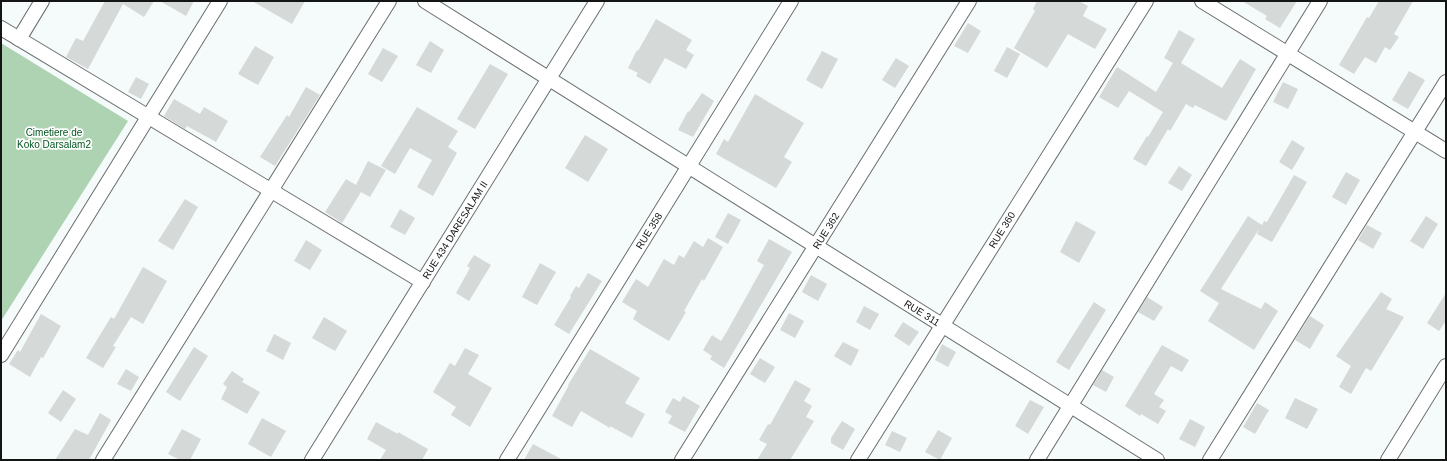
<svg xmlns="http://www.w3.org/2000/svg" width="1447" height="461" font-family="Arial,sans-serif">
  <rect width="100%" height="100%" fill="#f5fafa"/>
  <path fill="#aed3b2" d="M1,43L128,121L1,321Z"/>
  <g fill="#d5dad8">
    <path d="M105,1H154L144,17L123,4L88,69L66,57L76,38L83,41Z"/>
    <path d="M160,1H194L186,16Z"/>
    <path d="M252,1H305L292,24Z"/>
    <path d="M1037,1H1079L1088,6L1083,16L1107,29L1095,49L1068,34L1047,68L1014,48L1035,11L1033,9Z"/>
    <path d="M1242,1H1297L1280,28L1265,19L1267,16Z"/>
    <path d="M1379,1H1413L1394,34L1399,37L1390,50L1385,47L1376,63L1365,57L1354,74L1339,65L1367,17L1369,18Z"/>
    <path d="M656,19L692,40L686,50L694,55L686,69L665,58L650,84L636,76L638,73L628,68L637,50L638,51Z"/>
    <path d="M968,23L981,31L968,53L954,46Z"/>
    <path d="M1179,30L1195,39L1181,63L1222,88L1240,59L1256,69L1226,121L1195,105L1193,108L1186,104L1170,131L1168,129L1146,166L1133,159L1147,136L1148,137L1163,112L1129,91L1118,108L1099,97L1117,67L1156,92L1173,63L1164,58Z"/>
    <path d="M430,41L444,50L431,73L416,65Z"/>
    <path d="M255,46L274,57L258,85L238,74Z"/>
    <path d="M1007,47L1020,54L1007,78L994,71Z"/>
    <path d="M383,48L398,56L382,82L368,74Z"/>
    <path d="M822,51L838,59L822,89L806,80Z"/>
    <path d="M896,58L909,66L895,88L882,80Z"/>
    <path d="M490,64L508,74L475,129L457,119Z"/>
    <path d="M1409,71L1425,80L1408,109L1392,100Z"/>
    <path d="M136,77L149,84L141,99L128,92Z"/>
    <path d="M1283,82L1298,89L1288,109L1273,102Z"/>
    <path d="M306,87L320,95L275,166L260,157L287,115L289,117Z"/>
    <path d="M702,93L714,101L693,137L678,130L688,111L689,112Z"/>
    <path d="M755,94L804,123L784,157L792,162L776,188L716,154L724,139L728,142Z"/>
    <path d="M174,99L200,114L204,107L228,121L216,142L187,126L185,129L164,116Z"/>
    <path d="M417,107L458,131L448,147L457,153L433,196L417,187L432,160L410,148L395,174L381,166Z"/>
    <path d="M585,135L608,149L588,182L565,168Z"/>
    <path d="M1292,140L1305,148L1292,170L1279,162Z"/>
    <path d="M368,161L386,170L370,197L361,192L342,223L325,212L346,179L356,185Z"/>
    <path d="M1179,166L1192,175L1182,191L1168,183Z"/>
    <path d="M1346,172L1360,180L1346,205L1332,197Z"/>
    <path d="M1294,175L1307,182L1272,242L1257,234L1259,229L1221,289L1261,309L1265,302L1278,311L1254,350L1208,321L1219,303L1200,291L1248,216L1262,225L1264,221L1267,222Z"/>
    <path d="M185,199L198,207L173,250L158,241Z"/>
    <path d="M400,209L415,218L405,235L390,227Z"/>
    <path d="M728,213L741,220L728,244L715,237Z"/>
    <path d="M1426,216L1438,224L1423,249L1410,241Z"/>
    <path d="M1076,221L1096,232L1079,263L1060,252Z"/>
    <path d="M1367,225L1382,233L1373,249L1358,240Z"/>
    <path d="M708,238L723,247L704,281L702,279L684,311L686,312L669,341L642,325L633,319L637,311L622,302L636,279L648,287L664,259L674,265L679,255L684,258L694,241L703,247Z"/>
    <path d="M769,239L792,252L724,368L710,359L712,356L703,350L712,335L721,341L726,333L764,265L757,261Z"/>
    <path d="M306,240L322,250L310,270L294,261Z"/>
    <path d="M474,255L491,265L469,301L456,293L470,268L467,266Z"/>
    <path d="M540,263L556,272L537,305L522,297Z"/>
    <path d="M143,267L167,281L143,324L131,317L113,346L116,347L103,368L86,358L111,317L114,319Z"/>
    <path d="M588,273L602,281L569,334L554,325L571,297L570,296L576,286L579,288Z"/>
    <path d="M811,275L827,284L818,301L802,292Z"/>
    <path d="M1381,292L1392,299L1386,309L1404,317L1371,371L1366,368L1351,394L1339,387L1351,366L1336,356Z"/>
    <path d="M1446,293V321L1439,331L1427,323Z"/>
    <path d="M1147,297L1163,307L1154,321L1138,312Z"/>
    <path d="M1094,302L1106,310L1069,370L1056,362Z"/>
    <path d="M864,306L879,314L870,330L856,322Z"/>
    <path d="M789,313L804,321L795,338L780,330Z"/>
    <path d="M41,314L61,326L43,358L41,357L30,377L9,364L18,350L20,352Z"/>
    <path d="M1310,316L1324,325L1310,349L1295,340Z"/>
    <path d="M324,317L347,331L335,351L312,338Z"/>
    <path d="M903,322L919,332L909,346L894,336Z"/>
    <path d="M274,334L291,343L283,360L266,351Z"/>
    <path d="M843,342L859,350L851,366L834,356Z"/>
    <path d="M942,344L956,352L948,367L935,360Z"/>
    <path d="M1162,345L1189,360L1182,372L1171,366L1154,394L1164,400L1159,407L1166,411L1158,424L1141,414L1140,416L1125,406Z"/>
    <path d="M194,347L208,356L180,401L166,392Z"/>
    <path d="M465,348L479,355L468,374L492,388L470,427L451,415L456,407L433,392L450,363L455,366Z"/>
    <path d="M590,349L640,378L625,403L645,414L632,438L610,426V428L581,411L572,427L552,416L569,385H568Z"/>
    <path d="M760,358L775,367L765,383L750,374Z"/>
    <path d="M126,369L139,377L131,391L117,384Z"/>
    <path d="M1102,370L1114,377L1106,392L1093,385Z"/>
    <path d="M232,371L244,379L242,382L260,392L247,414L221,399L227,387L223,384Z"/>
    <path d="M795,380L811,389L804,401L812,406L806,417L814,421L790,460H757L767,444L759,440L768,424L770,425Z"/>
    <path d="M63,390L76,399L61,422L48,413Z"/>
    <path d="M683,396L700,406L685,432L668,423L672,416L665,412L673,398L680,402Z"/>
    <path d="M1295,398L1318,409L1307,429L1285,418Z"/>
    <path d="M1030,400L1044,407L1028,434L1015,426Z"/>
    <path d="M1257,403L1269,410L1255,434L1243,427Z"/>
    <path d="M100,413L111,420L89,460H55L75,429L88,435Z"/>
    <path d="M262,418L286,431L271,457L248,444Z"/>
    <path d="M1190,419L1205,427L1195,447L1179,439Z"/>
    <path d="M842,421L855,429L843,450L831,443V438Z"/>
    <path d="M376,422L398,434V432L428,449L422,460H380L386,450L367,439Z"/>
    <path d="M182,429L201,439L190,460H180L168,454Z"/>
    <path d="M938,430L952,438L940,460L925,452Z"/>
    <path d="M892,431L907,438L900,452L885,445Z"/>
    <path d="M533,444L563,460H524Z"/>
  </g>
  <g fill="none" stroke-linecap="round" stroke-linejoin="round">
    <defs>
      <g id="minor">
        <path d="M425,1L1157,460"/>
        <path d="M1202,1L1446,151"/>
        <path d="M1,28L423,282"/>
        <path d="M19,39L42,1"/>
        <path d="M1,355L220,1"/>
        <path d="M103,460L389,1"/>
        <path d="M312,460L597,1"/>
        <path d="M507,460L791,1"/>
        <path d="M682,460L969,1"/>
        <path d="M858,460L1146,1"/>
        <path d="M1037,460L1320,1"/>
        <path d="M1210,460L1446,82"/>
        <path d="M1388,460L1446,366"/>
      </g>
    </defs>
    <use href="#minor" stroke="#6a6f6f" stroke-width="16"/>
    <use href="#minor" stroke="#fff" stroke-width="14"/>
  </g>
  <g text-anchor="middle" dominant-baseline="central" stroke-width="3.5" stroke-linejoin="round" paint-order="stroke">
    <g font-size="10" fill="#01531d" stroke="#fff">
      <text x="54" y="132">Cimetiere de<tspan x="54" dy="12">Koko Darsalam2</tspan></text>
    </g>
    <g font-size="10" fill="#141616" stroke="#fff">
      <text transform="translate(455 230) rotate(-58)">RUE 434 DARESALAM II</text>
      <text transform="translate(1002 230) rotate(-58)">RUE 360</text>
      <text transform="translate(649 231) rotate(-58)">RUE 358</text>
      <text transform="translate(826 231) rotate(-58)">RUE 362</text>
      <text transform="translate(922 313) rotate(32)">RUE 311</text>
    </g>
  </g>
  <rect width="1447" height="461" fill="none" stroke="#141616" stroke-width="4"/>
</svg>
